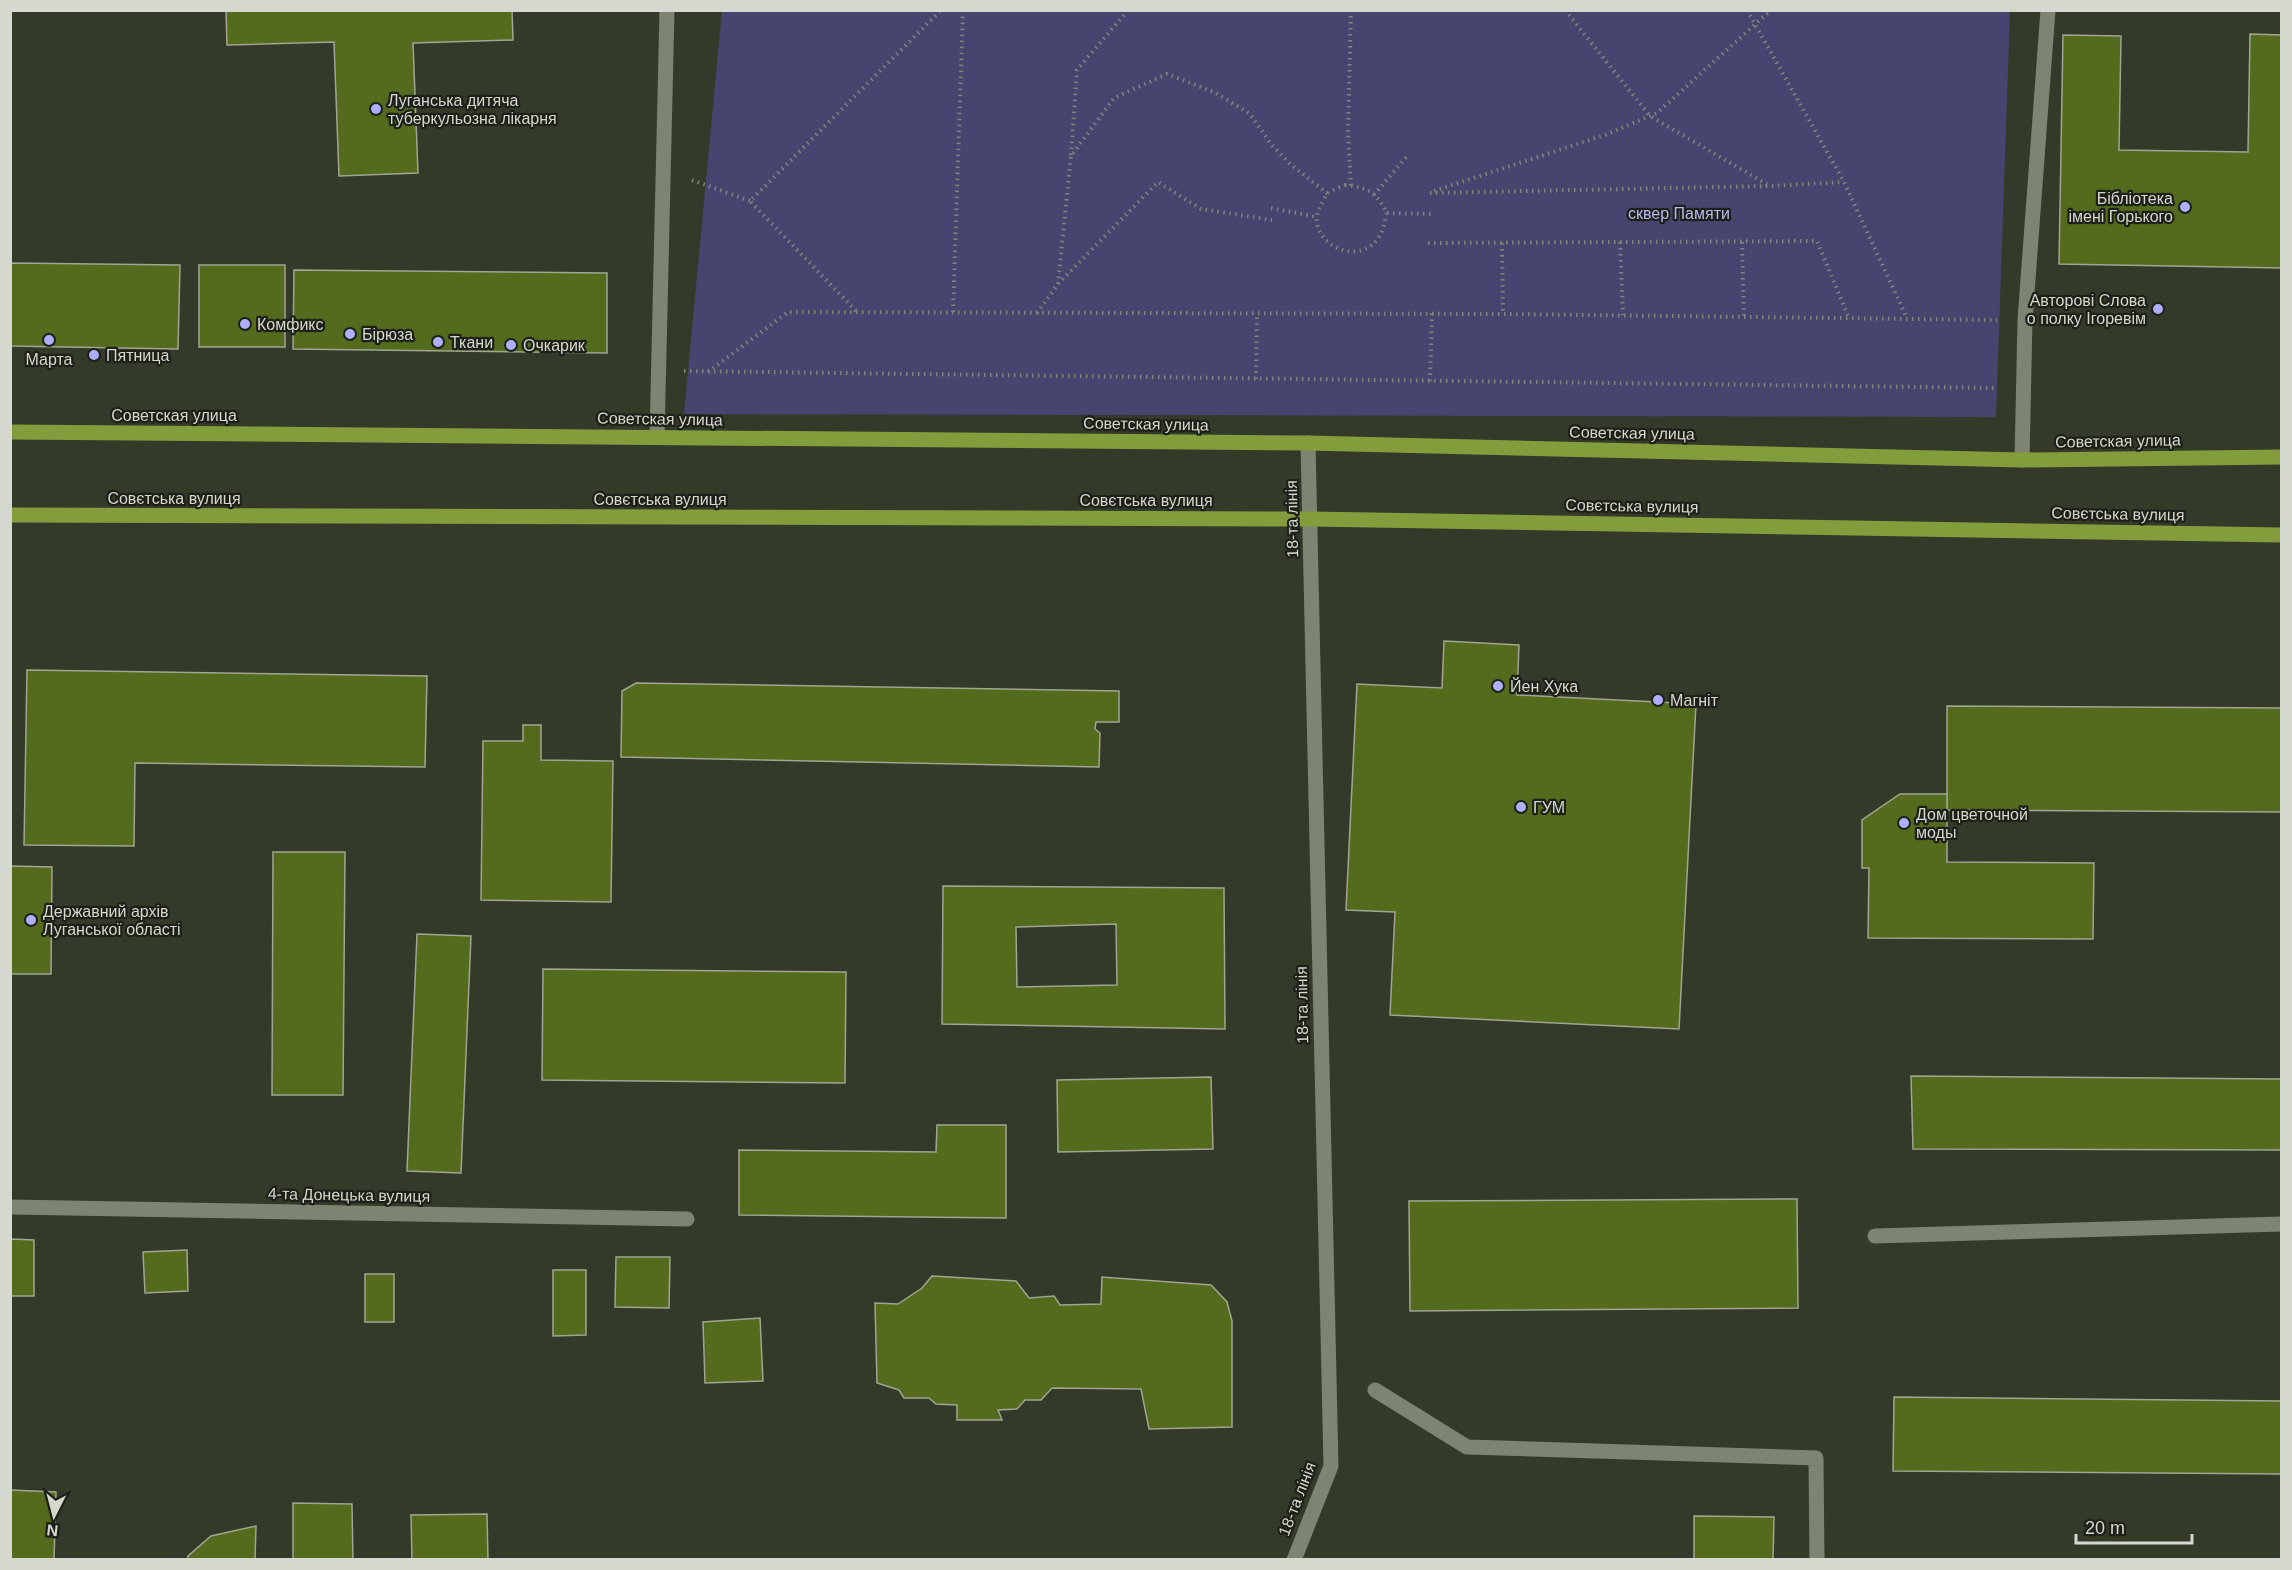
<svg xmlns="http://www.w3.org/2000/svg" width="2292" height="1570" font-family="Helvetica,sans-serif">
  <rect width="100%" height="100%" fill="#343a29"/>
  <path fill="#464570" d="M722,11H2010L1996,417L684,414Z"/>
  <g fill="#546a1c" stroke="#9fa693" stroke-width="1.5" fill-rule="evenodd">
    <path d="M226,10H512L513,40L413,43L418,173L339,176L334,42L227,45Z"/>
    <path d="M2250,34L2282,35V268L2059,264L2063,35L2121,36L2119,150L2248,152Z"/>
    <path d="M10,263L180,265L178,349L10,346Z"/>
    <rect x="199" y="265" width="86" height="82"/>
    <path d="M294,270L607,273V353L293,349Z"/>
    <path d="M1444,641L1519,645L1517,695L1696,704L1679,1029L1390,1015L1395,912L1346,910L1357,684L1442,688Z"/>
    <path d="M27,670L427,676L425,767L135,763L134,846L24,845Z"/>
    <path d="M636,683L1119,691V722H1096L1095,729L1100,733L1099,767L621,757L622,691Z"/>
    <path d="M1947,706L2282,708V812L1947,810Z"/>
    <path d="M523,725H541V760L613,761L611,902L481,900L483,741H523Z"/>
    <path d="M1900,794H1947V862L2094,863L2093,939L1868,938L1869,868H1862V820Z"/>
    <path d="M273,852H345L343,1095H272Z"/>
    <path d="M10,866L52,867L51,974H10Z"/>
    <path d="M943,886L1224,888L1225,1029L942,1024ZM1116,924L1117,985L1017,987L1016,927Z"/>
    <path d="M417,934L471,936L461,1173L407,1171Z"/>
    <path d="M543,969L846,972L845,1083L542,1080Z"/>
    <path d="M1911,1076L2282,1079V1150L1913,1149Z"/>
    <path d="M1211,1077L1213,1149L1058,1152L1057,1080Z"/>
    <path d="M937,1125H1006V1218L739,1215V1150L936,1152Z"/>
    <path d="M1797,1199L1798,1308L1410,1311L1409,1201Z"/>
    <path d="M10,1239L34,1240V1296H10Z"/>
    <path d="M187,1250L188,1291L145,1293L143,1252Z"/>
    <path d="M616,1257H670L669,1308L615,1307Z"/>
    <path d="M553,1270H586V1335L553,1336Z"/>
    <rect x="365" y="1274" width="29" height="48"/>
    <path d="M932,1276L1016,1281L1029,1298L1054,1296L1060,1305L1101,1304L1102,1277L1211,1285L1227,1302L1232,1321V1427L1149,1429L1141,1389L1052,1388L1041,1400H1025L1017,1409L998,1410L1002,1420H957V1405L936,1404L929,1398H904L899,1390L877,1383L875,1303L898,1304L922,1288Z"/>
    <path d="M760,1318L763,1381L705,1383L703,1322Z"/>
    <path d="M1894,1397L2282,1401V1474L1893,1471Z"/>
    <path d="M10,1490L56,1492L54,1560L10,1559Z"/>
    <path d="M293,1503L352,1504L353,1560H293Z"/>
    <path d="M487,1514L488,1560H412L411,1515Z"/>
    <path d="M1694,1516L1774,1517L1773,1560H1694Z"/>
    <path d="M256,1526L255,1560H187L188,1556L211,1536Z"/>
  </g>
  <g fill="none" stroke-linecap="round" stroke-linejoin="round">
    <g stroke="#808578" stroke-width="4" stroke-dasharray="1.5 4.5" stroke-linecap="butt">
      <path d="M1351,10L1348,133L1351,186"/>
      <path d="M1565,10L1650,116L1768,185"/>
      <path d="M1747,10L1844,182L1907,318"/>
      <path d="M1071,155L1077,70L1128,10"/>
      <path d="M692,180L750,201"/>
      <path d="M1345,185C1369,188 1375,191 1387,213C1385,219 1384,229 1380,235C1360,272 1301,240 1321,205C1323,202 1325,196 1328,193C1332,190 1340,187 1345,185Z"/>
      <path d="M1434,191L1605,135L1657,113L1771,10"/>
      <path d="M1430,193L1769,186L1844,182"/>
      <path d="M1374,195L1408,155"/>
      <path d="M1271,208L1318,217"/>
      <path d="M1387,213L1433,214"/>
      <path d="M1620,242L1623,315"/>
      <path d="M1742,242L1744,316"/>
      <path d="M1428,243L1817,241L1849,318"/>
      <path d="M1502,243L1503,314"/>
      <path d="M1058,284L1071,156L1114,98L1167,74L1216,93L1250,114L1271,144L1289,163L1328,194"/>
      <path d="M856,311L750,201L941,10"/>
      <path d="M953,312L963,10"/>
      <path d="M1037,313L1058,284L1158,182L1201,209L1272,220"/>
      <path d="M684,371L1996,388"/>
      <path d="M708,372L788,312L1503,314L1997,320"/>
      <path d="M1256,379L1257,313"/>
      <path d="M1430,381L1432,313"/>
    </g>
    <g stroke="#7d8471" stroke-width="15">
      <path d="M657,437L667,10"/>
      <path d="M2022,460L2025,320L2048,10"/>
      <path d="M1875,1236L2282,1224"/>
      <path d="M1375,1390L1467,1447L1816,1458L1817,1560"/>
    </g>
    <g stroke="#7d8471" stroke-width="15">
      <path d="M10,1207L687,1219"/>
      <path d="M1294,1560L1331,1466L1308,443"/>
    </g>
    <g stroke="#839d3d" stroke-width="15">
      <path d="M10,432L1308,443L2022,460L2282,457"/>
      <path d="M10,515L1310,519L2282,535"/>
    </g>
  </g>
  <g fill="#aeaefa" stroke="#1d2018" stroke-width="2">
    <circle cx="376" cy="109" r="6"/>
    <circle cx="2185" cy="207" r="6"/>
    <circle cx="2158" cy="309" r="6"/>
    <circle cx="245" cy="324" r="6"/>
    <circle cx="350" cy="334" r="6"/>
    <circle cx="49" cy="340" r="6"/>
    <circle cx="438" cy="342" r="6"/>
    <circle cx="511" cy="345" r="6"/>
    <circle cx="94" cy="355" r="6"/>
    <circle cx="1498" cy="686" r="6"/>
    <circle cx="1658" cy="700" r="6"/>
    <circle cx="1521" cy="807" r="6"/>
    <circle cx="1904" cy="823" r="6"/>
    <circle cx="31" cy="920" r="6"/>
  </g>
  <g text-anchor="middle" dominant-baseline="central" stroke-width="4.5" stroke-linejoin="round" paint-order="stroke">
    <g font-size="16" fill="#d4d8ce" stroke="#1d2018" text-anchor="start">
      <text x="388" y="100">Луганська дитяча<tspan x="388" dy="18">туберкульозна лікарня</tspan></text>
      <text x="2173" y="198" text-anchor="end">Бібліотека<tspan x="2173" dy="18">імені Горького</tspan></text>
      <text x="2146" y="300" text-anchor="end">Авторові Слова<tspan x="2146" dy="18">о полку Ігоревім</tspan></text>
      <text x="257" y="324">Комфикс</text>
      <text x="362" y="334">Бірюза</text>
      <text x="450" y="342">Ткани</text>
      <text x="523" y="345">Очкарик</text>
      <text x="106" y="355">Пятница</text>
      <text x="49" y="359" text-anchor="middle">Марта</text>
      <text x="1510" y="686">Йен Хука</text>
      <text x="1670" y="700">Магніт</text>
      <text x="1533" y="807">ГУМ</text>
      <text x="1916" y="814">Дом цветочной<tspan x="1916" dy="18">моды</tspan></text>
      <text x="43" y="911">Державний архів<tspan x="43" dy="18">Луганської області</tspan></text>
    </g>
    <g font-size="16" fill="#b8b9f3" stroke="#1d2018">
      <text x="1679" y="213">сквер Памяти</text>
    </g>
    <g font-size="16" fill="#d4d8ce" stroke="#1d2018">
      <text x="174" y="415">Советская улица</text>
      <text transform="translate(660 419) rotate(1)">Советская улица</text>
      <text transform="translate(1146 424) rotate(1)">Советская улица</text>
      <text transform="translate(1632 433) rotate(1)">Советская улица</text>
      <text transform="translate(2118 441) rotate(-1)">Советская улица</text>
      <text x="174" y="498">Совєтська вулиця</text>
      <text x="660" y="499">Совєтська вулиця</text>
      <text x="1146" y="500">Совєтська вулиця</text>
      <text transform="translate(1632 506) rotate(1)">Совєтська вулиця</text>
      <text transform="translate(2118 514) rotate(1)">Совєтська вулиця</text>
      <text transform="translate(1292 519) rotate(-91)">18-та лінія</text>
      <text transform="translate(1302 1005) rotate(-91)">18-та лінія</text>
      <text transform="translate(349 1195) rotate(1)">4-та Донецька вулиця</text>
      <text transform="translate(1297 1499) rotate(-69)">18-та лінія</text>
    </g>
  </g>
  <rect width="2292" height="1570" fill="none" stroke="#d4d8ce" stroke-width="24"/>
  <g transform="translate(54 1516) rotate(186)" stroke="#1d2018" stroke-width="4.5" paint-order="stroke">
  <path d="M0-4.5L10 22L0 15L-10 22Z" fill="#d4d8ce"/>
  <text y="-9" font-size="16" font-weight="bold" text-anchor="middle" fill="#d4d8ce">N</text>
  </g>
  <path d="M2076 1534v9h116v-9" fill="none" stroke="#d4d8ce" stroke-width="3"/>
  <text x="2085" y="1534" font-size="18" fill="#d4d8ce" stroke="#1d2018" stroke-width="4.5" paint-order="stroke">20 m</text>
</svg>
